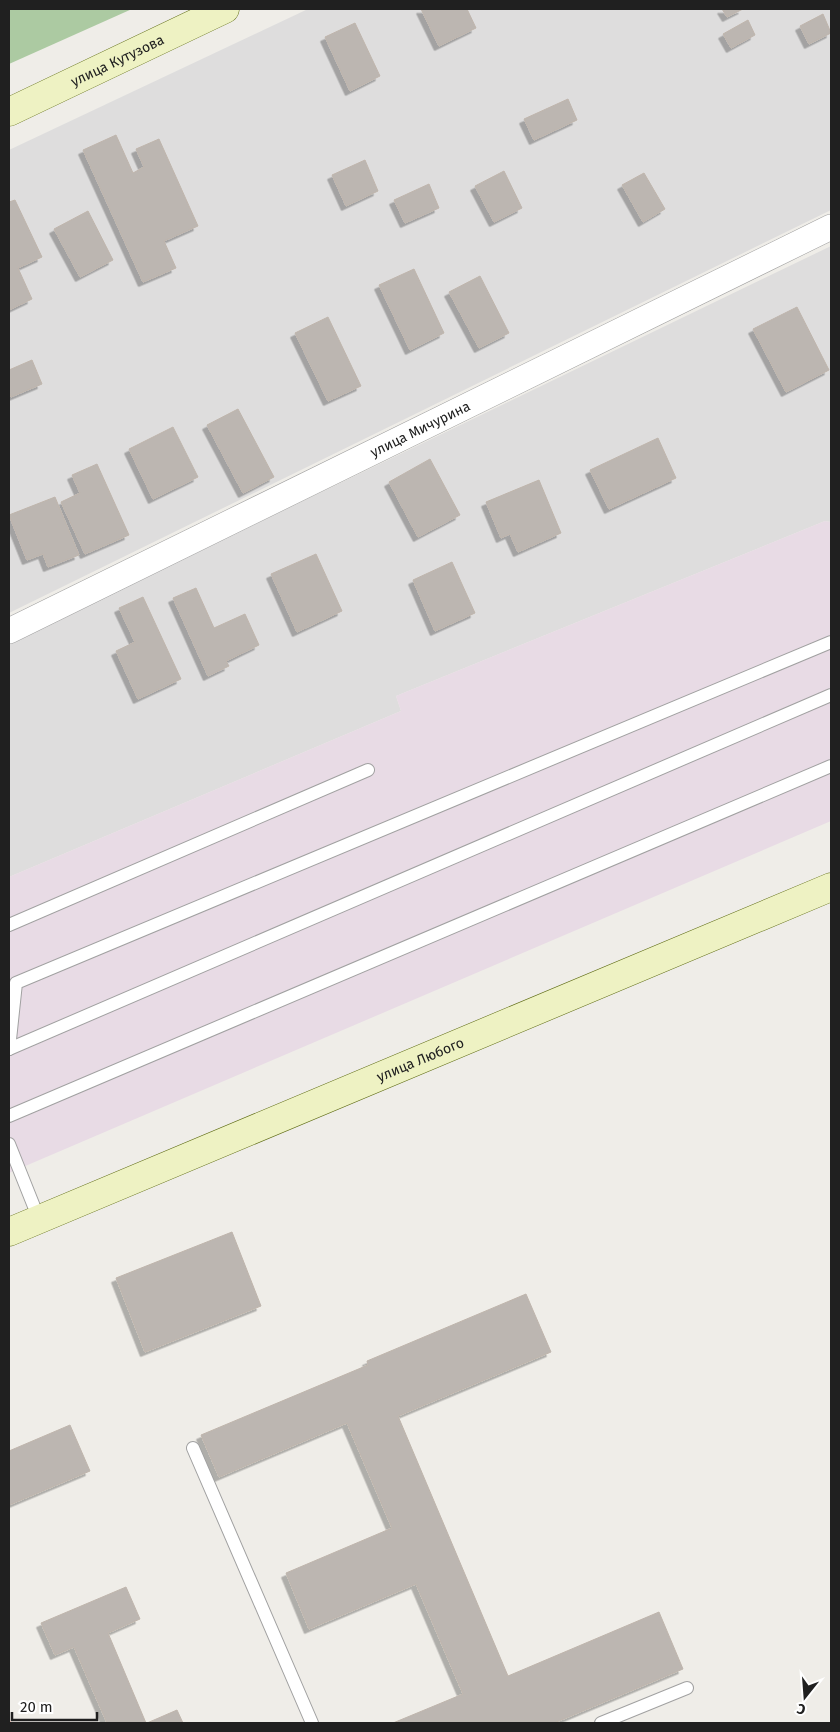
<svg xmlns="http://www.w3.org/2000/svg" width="840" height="1732" font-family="'Fira Sans',sans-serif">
  <defs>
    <filter id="shadow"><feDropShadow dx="-4.5" dy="4.5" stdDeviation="0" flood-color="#0004"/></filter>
  </defs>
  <rect width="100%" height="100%" fill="#efede8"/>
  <g fill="#dedddd">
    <path d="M308,9H831V210L9,613V150Z"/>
    <path d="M831,246V522L825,521L396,696L401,711L9,877V643Z"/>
  </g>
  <path fill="#e8dbe5" d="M825,521L831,522V821L9,1173V877L401,711L396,696Z"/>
  <path fill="#accaa2" d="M9,9H132L9,64Z"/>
  <g fill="#bcb6b1" stroke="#bfb5ac" filter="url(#shadow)">
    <path d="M421,9H467L476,28L439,46Z"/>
    <path d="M722,9H743L727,17Z"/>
    <path d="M823,14L831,33L809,44L800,26Z"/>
    <path d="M748,20L755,35L731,48L723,34Z"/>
    <path d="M355,23L380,76L350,91L325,37Z"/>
    <path d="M568,99L577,120L534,140L524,119Z"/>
    <path d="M116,135L133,173L144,167L136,149L159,139L198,226L164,241L176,268L143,282L83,150Z"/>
    <path d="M365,160L378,191L346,206L332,175Z"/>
    <path d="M504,171L522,208L494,222L475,186Z"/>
    <path d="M644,173L665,209L643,222L622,185Z"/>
    <path d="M429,184L439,208L405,223L394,200Z"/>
    <path d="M15,200L42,257L18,268L32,299L9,310V202Z"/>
    <path d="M88,211L113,260L80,277L54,229Z"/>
    <path d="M414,269L444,333L410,350L379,285Z"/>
    <path d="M480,276L509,333L479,348L449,292Z"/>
    <path d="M797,307L829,370L786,392L753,329Z"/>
    <path d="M328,317L361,386L328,401L295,333Z"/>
    <path d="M32,360L42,384L11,397L9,391V370Z"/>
    <path d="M238,409L274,477L243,493L207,425Z"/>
    <path d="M173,427L198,477L153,499L129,449Z"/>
    <path d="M658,438L676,478L609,509L590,470Z"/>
    <path d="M430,459L460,515L418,537L389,482Z"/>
    <path d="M97,464L129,535L85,554L61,502L80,493L72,475Z"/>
    <path d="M539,480L561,533L518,552L510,534L501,538L486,502Z"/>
    <path d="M55,497L79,555L48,567L43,554L27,560L9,515Z"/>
    <path d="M316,554L342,611L297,632L271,574Z"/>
    <path d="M452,562L475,613L435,631L413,580Z"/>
    <path d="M196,588L214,628L245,614L259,645L226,661L229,666L208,676L173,598Z"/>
    <path d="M143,597L181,679L138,699L116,651L135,642L119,608Z"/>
    <path d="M232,1232L261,1306L145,1352L116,1278Z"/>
    <path d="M526,1294L551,1352L398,1416L508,1676L659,1612L683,1669L554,1723H393L463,1694L416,1584L309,1629L286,1573L392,1528L347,1423L219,1477L201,1435L368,1365L367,1361Z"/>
    <path d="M70,1425L90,1471L9,1505V1451Z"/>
    <path d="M126,1587L140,1619L108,1633L146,1723H107L74,1647L55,1655L41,1623Z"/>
    <path d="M177,1710L183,1723H147Z"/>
  </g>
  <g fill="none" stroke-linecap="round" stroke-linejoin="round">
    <defs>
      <g id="lane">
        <path d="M9,925L368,770"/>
        <path d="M9,1049L16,983L831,642"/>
        <path d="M9,1049L831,695"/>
        <path d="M9,1116L831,766"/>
        <path d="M9,1144L39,1219"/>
        <path d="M193,1448L312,1723"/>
        <path d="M601,1723L687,1688"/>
      </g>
      <g id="street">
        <path id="s1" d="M9,631L831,227"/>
      </g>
      <g id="secondary">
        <path id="s2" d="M9,112L225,9"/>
        <path id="s3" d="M9,1232L831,887"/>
      </g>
    </defs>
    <use href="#lane" stroke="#a1a1a1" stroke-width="14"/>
    <use href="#street" stroke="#a1a1a1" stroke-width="26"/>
    <use href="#secondary" stroke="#5e6b13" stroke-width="29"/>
    <path stroke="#e98e7f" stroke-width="3" stroke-dasharray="2.5 2.5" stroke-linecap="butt" d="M9,1721V1723"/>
    <use href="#lane" stroke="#fff" stroke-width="12"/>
    <use href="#street" stroke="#fff" stroke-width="25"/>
    <use href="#secondary" stroke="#eef2c3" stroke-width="28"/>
  </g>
  <g text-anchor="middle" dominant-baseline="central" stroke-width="4" stroke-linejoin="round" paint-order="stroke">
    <g font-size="14" fill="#202020" stroke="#fff">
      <text stroke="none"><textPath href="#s2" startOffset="120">улица Кутузова</textPath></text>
      <text stroke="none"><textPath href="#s1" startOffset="458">улица Мичурина</textPath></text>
      <text stroke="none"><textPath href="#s3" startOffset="446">улица Любого</textPath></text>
    </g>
  </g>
  <rect width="840" height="1732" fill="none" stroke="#202020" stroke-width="20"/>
  <g transform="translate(805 1697) rotate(197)" stroke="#ffffff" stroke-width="4" paint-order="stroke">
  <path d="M0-4L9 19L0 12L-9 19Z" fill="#202020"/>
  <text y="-8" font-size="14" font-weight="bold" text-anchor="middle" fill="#202020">С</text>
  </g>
  <path d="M12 1712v8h85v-8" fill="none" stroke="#202020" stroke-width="2.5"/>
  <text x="20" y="1712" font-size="15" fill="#202020" stroke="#ffffff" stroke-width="4" paint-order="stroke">20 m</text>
</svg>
